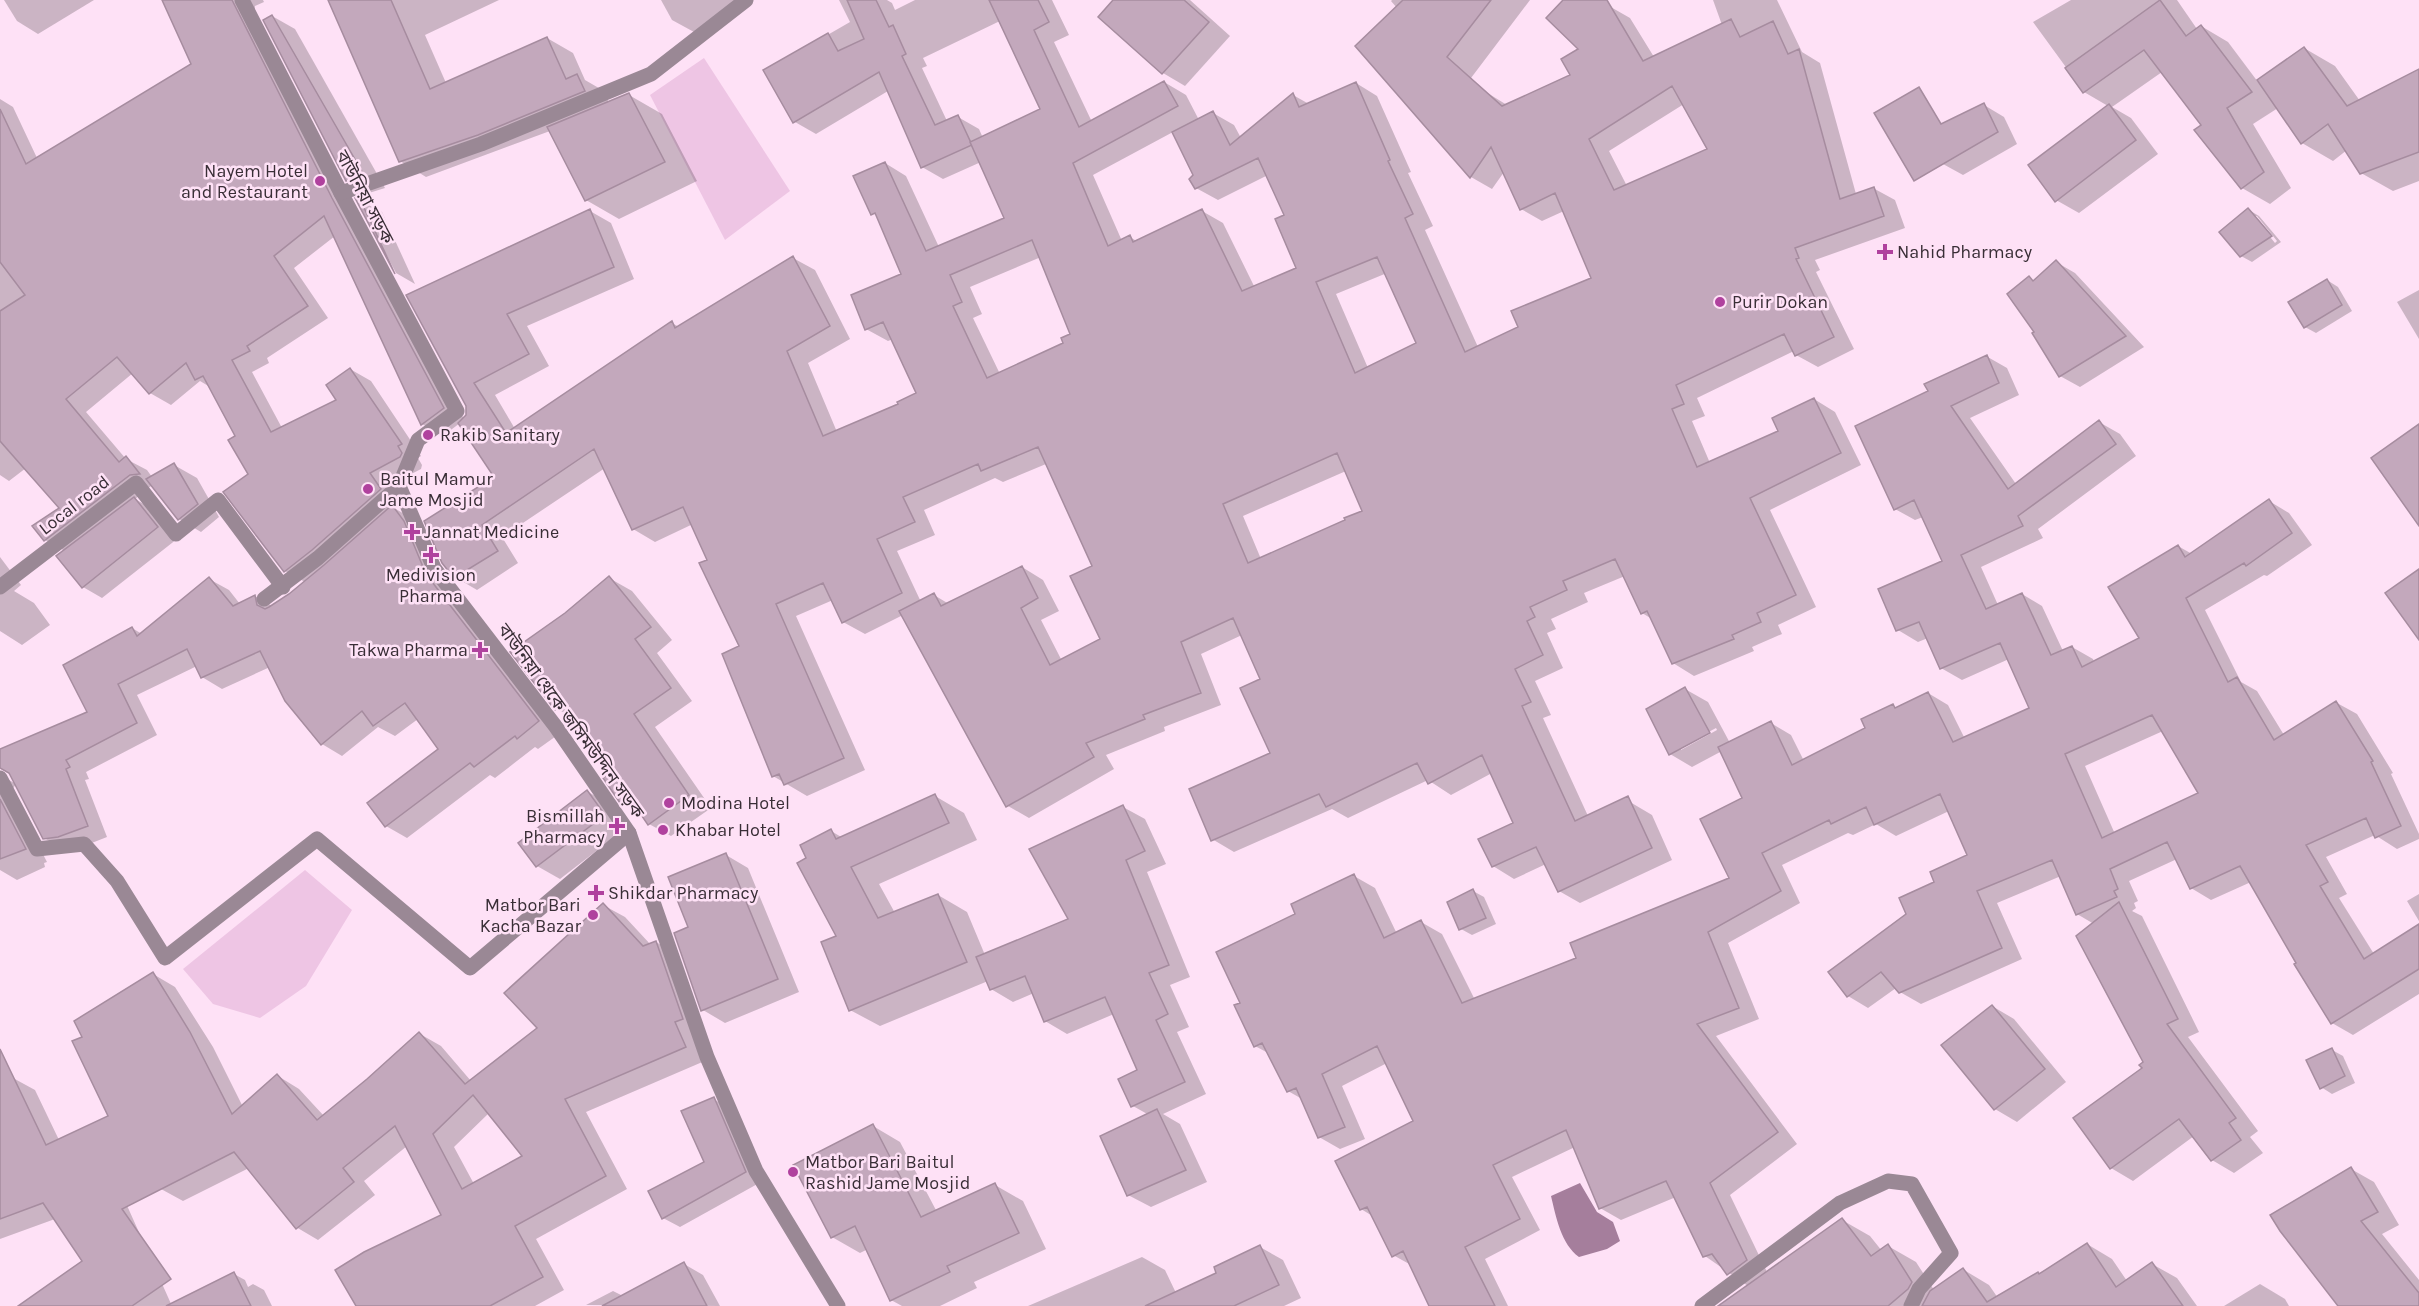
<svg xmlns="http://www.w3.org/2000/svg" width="2419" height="1306" font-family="Karla,'Noto Sans Bengali',sans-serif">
  <rect width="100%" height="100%" fill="#fee1f6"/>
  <g fill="#eec5e4">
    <path d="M704,58L790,191L725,240L650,95Z"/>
    <path d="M305,870L352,910L306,986L260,1018L213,1004L183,969Z"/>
  </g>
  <path fill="#a57e9c" d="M1580,1183L1597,1212L1613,1222L1620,1241L1607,1249L1579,1257C1561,1244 1556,1217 1551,1196Z"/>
  <g fill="#0003" fill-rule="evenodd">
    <path d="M4,0H94L38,34L17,21Z"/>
    <path d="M163,0H263L264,2L255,6L254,17L353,211L464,419L467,415V406L408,296L590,211L611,223L634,279L527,326L549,366L495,395L515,429L672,323L679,327L793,258L815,270L850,339L808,363L837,432L900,405L918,394L893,339L888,341L866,329L903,274L885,163L906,176L939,247L1006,218L981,162L943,179L922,167L888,91L816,134L795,122L765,71L850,22L839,0H887L892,3L895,10L915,0H1052L1069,35L1054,42L1092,122L1164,82L1186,95L1199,120L1213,113L1234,125L1241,138L1293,95L1309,104L1356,83L1377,96L1411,172L1408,173L1433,226L1425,230L1478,347L1520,328L1593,279L1564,211L1542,221L1521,209L1504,172L1492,189L1471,177L1435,136L1481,89L1507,105L1572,76L1580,50L1609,6L1630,18L1654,57L1722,25L1713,0H1777L1802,52L1820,63L1856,194L1873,188L1895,200L1905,228L1815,260L1820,270L1816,272L1854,349L1818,367L1796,355L1794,351L1697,398L1705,416L1692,421L1710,463L1780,432L1814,399L1835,412L1861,465L1770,510L1816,607L1778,625L1782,634L1752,647L1754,651L1694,676L1673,663L1652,619L1642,613L1625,576L1584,593L1588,602L1551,619L1556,629L1547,633L1563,668L1535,681L1551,715L1543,718L1588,816L1630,802L1652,815L1672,860L1580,903L1559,891L1546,864L1514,879L1493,866L1515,824L1492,773L1451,795L1428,780L1348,818L1332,809L1234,852L1212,839L1272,754L1262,680L1242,635L1201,654L1221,705L1164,727L1165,731L1106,755L1114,769L1029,818L1008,806L903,615L865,634L843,622L833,600L796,616L865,770L807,796L773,776L741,647L709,560L693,524L655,542L633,529L605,468L502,537L518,563L477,590L455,577L444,562L496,477L460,423L443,436L422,424L335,236L294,268L328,318L267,358L269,363L252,372L282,428L338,401L350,369L371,381L421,456L418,458L422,465L421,469L390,485L401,501L394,508L413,519L446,587L559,734L538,749L535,747L495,778L490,775L407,838L386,826L369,803L440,749L418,719L395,736L378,727L342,756L322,744L270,667L222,689L202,677L197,666L137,695L157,735L86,772L89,779L85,780L107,837L79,848L64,849L44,838L11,775L1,769L89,713L132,628L142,634L209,579L229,590L240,604L255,596L272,606L305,582L285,571L237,437L210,387L200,381L171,405L150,393L133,373L86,412L126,459L147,470L152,477L174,465L197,478L219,517L201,532L179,519L151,486L135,499L154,510L177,539L102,598L83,587L65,551L45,540L62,509L26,468L9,481L0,475V99L13,107L37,158L193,64ZM1000,21L1042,110L983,138L979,129L958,117L947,121L922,68L927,66L923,58ZM1684,104L1709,149L1627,186L1609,151ZM1173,132L1195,176L1196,188L1218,200L1268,175L1286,216L1298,269L1255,288L1223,223L1202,211L1138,242L1130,237L1122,241L1093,175ZM1041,257L1072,335L1065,344L1000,374L973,318L982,314L970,287ZM1387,273L1418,344L1368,368L1336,294ZM1046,464L1094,567L1102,640L1062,661L1041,620L1059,611L1043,580L1022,567L949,604L934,595L921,602L897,551L935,535L924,510L995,478L1003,482ZM1346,471L1364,511L1261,559L1243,516Z"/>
    <path d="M330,0H499L425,35L446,83L547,38L573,53L585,80L604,91L609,103L629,95L662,114L697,181L619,219L586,200L550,131L426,177L400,161Z"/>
    <path d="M661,0H749L694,32L672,20Z"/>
    <path d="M1115,0H1190L1230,36L1185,86L1163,73Z"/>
    <path d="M1392,0H1530L1437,123L1397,8L1391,1Z"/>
    <path d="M2071,0H2177L2197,29L2201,26L2228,42L2258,82L2304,48L2335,66L2360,101L2419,71V181L2393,191L2361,173L2347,150L2333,161L2302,143L2278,108L2253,124L2291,188L2270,204L2242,188L2203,125L2162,72L2112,107L2131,118L2158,154L2079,213L2056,200L2108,106L2084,92L2033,22Z"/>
    <path d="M272,16L295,29L385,188L369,193L347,180Z"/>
    <path d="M1984,105L2004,117L2017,144L1963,175L1943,164Z"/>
    <path d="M357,199L382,212L415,284L396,273Z"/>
    <path d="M2249,210L2259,216L2281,242L2252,262L2241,256ZM2253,216H2257L2277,241L2275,243Z"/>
    <path d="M2056,262L2075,273L2144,347L2080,387L2060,376L2034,334L2036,333L2029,278L2035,282Z"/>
    <path d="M2327,280L2338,287L2352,311L2316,333L2305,327Z"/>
    <path d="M2419,290V339L2397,302Z"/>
    <path d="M1986,356L2007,368L2019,395L1970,418L2016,484L2099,422L2120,434L2136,456L2038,529L2043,538L1981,567L1998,605L2022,594L2042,606L2063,651L2072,647L2093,659L2094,662L2142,639L2178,546L2192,554L2269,501L2289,513L2312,545L2267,576L2264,575L2205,610L2241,682L2257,691L2284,735L2337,703L2357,714L2393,773L2391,774L2419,834V839L2397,849L2375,835L2326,857L2347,894L2339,898L2374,954L2419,926V994L2353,1035L2332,1023L2251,882L2211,900L2191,888L2177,859L2129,881L2138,901L2134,903L2136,908L2132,911L2142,916L2199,1032L2188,1037L2258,1131L2250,1137L2263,1153L2234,1173L2212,1160L2194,1136L2133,1181L2111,1168L2145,1063L2094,924L2077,914L2061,876L1997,903L2022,959L1921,1004L1900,992L1896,988L1868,1008L1848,996L1908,914L1936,882L1969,856L1949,811L1896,836L1876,824L1853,835L1848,833L1782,865L1800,903L1728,943L1759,1019L1716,1036L1797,1144L1730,1195L1767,1272L1842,1220L1870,1236L1882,1251L1888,1246L1916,1262L1934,1290L1964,1270L1989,1285L1998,1298L2041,1275L2087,1244L2112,1259L2127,1281L2152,1264L2177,1278L2197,1306H1750L1748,1286L1705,1256L1676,1197L1621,1220L1600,1208L1575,1147L1512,1177L1540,1230L1485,1259L1508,1306H1431L1411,1265L1393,1255L1374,1217L1361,1209L1415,1122L1387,1063L1342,1086L1365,1139L1340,1149L1319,1137L1302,1099L1288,1091L1270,1054L1255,1046L1242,1003L1297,914L1354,876L1375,888L1397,934L1421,922L1442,934L1475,1000L1578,959L1731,878L1744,799L1722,751L1692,767L1670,754L1685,689L1708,702L1730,743L1771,723L1791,735L1804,761L1867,729L1893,706L1897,709L1928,693L1948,705L1965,739L2031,709L2009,659L1962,680L1941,668L1928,638L1918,642L1898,630L1944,562L1923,517L1915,520L1895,509L1930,392ZM1716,728L1717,730L1681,750V747ZM2163,731L2200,794L2115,834L2085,766Z"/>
    <path d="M0,557L21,585L14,591L34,603L50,625L22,645L0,631Z"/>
    <path d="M609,578L632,591L672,640L657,653L692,701L655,727L711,808L671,836L649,824L643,814L621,802L605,778L613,772L576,720L556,708L565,614Z"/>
    <path d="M0,775L16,784L12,790L13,796L47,862L44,863L45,867L17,880L0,870Z"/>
    <path d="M588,792L610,804L626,828L560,879L537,866Z"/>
    <path d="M935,796L964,813L977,840L879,884L895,913L938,895L967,912L985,955L1070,920L1123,807L1145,819L1166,864L1147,872L1190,977L1170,985L1189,1027L1177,1032L1206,1094L1163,1114L1180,1124L1207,1182L1151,1207L1128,1195L1149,1115L1133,1106L1139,1070L1114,1014L1067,1034L1045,1021L1034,993L1013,1002L991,989L988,981L880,1026L850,1010L838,937L808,859L831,831L843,838Z"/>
    <path d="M726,855L748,868L799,992L725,1023L703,1010L676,934L690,928Z"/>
    <path d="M1473,891L1484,897L1496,924L1472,935L1461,929Z"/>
    <path d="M2419,894V921L2407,901Z"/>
    <path d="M603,905L625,917L651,945L656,942L678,955L707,1060L586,1112L627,1189L536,1239L564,1290L535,1306H358L443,1216L407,1146L364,1181L375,1195L318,1240L296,1227L249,1168L183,1201L161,1189L112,1172L172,1306H21L84,1261L55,1219L0,1239V1084L13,1078L35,1090L59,1140L110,1117L84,1037L153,974L175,987L213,1047L243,1107L278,1076L299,1089L324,1116L420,1034L441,1046L471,1081L539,1028ZM489,1113L524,1157L474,1184L454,1147Z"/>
    <path d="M1992,1006L2014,1019L2066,1082L2017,1122L1995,1109Z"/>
    <path d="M2332,1050L2343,1056L2355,1083L2332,1094L2321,1087Z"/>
    <path d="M713,1099L730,1108L761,1182L680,1227L663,1218L706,1162Z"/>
    <path d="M873,1126L900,1142L937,1212L995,1185L1023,1201L1046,1249L974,1282L977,1288L940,1306H902L891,1300L868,1249L860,1253L832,1237Z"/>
    <path d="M2351,1169L2374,1182L2399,1225L2382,1234L2419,1280V1306H2340Z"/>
    <path d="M1260,1247L1283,1260L1301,1298L1284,1306H1028L1142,1257L1165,1270L1176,1293L1218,1274Z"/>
    <path d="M684,1264L703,1275L720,1306L586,1305L613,1291L623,1296Z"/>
    <path d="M234,1274L245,1280L248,1287L253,1284L264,1290L272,1306H219Z"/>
    <path d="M2260,1284L2285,1299L2289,1306H2224Z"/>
  </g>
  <g fill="#c3a8bc" stroke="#a68c9f" stroke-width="1.5" fill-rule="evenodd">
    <path d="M162,0H232L332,198L444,408L421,425L324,216L274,256L308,306L247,346L250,351L232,360L271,432L336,400L326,385L350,368L402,444L398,446L402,453L400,457L370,473L381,489L312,550L284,572L223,492L248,474L228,440L235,436L203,376L195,380L186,363L149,394L117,357L66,399L119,462L126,456L140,474L130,475L44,541L32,526L59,508L0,441V311L25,295L0,262V109L26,164L191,64Z"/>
    <path d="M328,0H391L430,89L547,37L566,79L577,74L585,91L478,135L399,162Z"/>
    <path d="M847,0H876L889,27L893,25L906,54L902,56L935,125L958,115L972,145L921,168L879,72L793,123L763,70L828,33L838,51L864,39Z"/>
    <path d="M989,0H1038L1049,22L1034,30L1079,127L1164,81L1178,106L1073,163L1108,246L1130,235L1133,242L1202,209L1242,291L1296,268L1275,219L1284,215L1258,158L1195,189L1189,179L1193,175L1172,132L1213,111L1230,145L1293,93L1299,107L1356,82L1390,160L1388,161L1413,214L1405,218L1465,352L1518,327L1511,311L1591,278L1555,193L1520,210L1491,147L1470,178L1355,46L1403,0H1491L1447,57L1502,106L1570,75L1561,59L1578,49L1546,18L1563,0H1607L1643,61L1731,19L1740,37L1773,21L1788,54L1799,49L1840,199L1874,187L1884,216L1795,248L1799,258L1796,259L1834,337L1795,356L1784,334L1676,385L1684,404L1672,409L1697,467L1778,431L1772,418L1814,398L1841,453L1750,498L1796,595L1757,613L1761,622L1732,635L1734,639L1672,664L1647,611L1641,614L1615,559L1563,581L1567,590L1530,607L1535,617L1527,621L1543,655L1515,669L1531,702L1522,706L1575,821L1628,796L1652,848L1558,892L1536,847L1492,867L1478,839L1513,823L1482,755L1428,784L1417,763L1326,807L1319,794L1211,841L1189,789L1270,753L1240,688L1260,679L1233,618L1181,642L1201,693L1143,715L1145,719L1086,743L1094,757L1006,807L899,611L934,593L941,606L1022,566L1038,598L1021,608L1050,665L1100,639L1070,576L1092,566L1038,447L981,471L978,464L903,497L915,522L877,539L902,593L842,623L823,583L776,604L844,758L784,785L779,774L772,777L722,654L739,646L699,563L707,560L683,507L632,530L594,449L482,525L498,551L454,578L442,563L424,521L494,477L458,423L466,415V406L406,295L590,209L614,267L507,314L529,354L474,383L506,433L672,321L675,328L793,256L830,326L787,351L823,436L898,404L897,402L916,393L883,322L865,330L851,295L901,274L875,213L871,215L853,176L885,162L926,251L1004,218L970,142L1040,109ZM1672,86L1707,149L1614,190L1589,139ZM1032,240L1070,334L1061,338L1063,343L987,378L953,306L962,302L950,275ZM1377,257L1416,343L1355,373L1316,282ZM1337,453L1362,511L1344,518L1345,520L1248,563L1223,504Z"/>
    <path d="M1113,0H1184L1209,22L1162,74L1098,17Z"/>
    <path d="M2160,0L2186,36L2201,25L2252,92L2227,108L2264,172L2241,189L2194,130L2201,125L2144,50L2083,93L2065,68Z"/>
    <path d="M272,15L364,175L346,181L263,20Z"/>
    <path d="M2304,47L2347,106L2419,69V152L2360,174L2328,124L2301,144L2257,80Z"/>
    <path d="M1919,87L1941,124L1984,103L1998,132L1914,181L1874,113Z"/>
    <path d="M629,93L665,162L585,201L547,127Z"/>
    <path d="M2109,104L2136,140L2055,202L2028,165Z"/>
    <path d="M359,197L395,274L355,198Z"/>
    <path d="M2248,208L2272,236L2240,257L2219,232Z"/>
    <path d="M2056,260L2126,336L2059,377L2032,333L2034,332L2007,294L2029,276L2033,281Z"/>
    <path d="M2327,279L2342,305L2304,328L2288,302Z"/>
    <path d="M1987,355L1999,383L1951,406L2008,489L2099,420L2116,444L2018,516L2023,526L1961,555L1986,609L2022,593L2051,655L2072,646L2082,667L2139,638L2108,587L2178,545L2185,557L2269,499L2292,533L2246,566L2244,563L2186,598L2228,682L2237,677L2274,740L2336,701L2373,761L2371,762L2401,826L2375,838L2366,818L2306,845L2328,882L2320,886L2364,959L2419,924V969L2331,1024L2294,964L2296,963L2240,866L2190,889L2167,842L2110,869L2118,889L2114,891L2117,897L2076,915L2052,860L1977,891L2002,948L1899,993L1881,972L1847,997L1828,972L1906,914L1899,898L1934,882L1930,872L1967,855L1940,794L1874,825L1866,807L1831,824L1829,820L1762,853L1781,891L1708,932L1739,1008L1697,1024L1778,1132L1710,1183L1747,1260L1727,1275L1712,1254L1703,1257L1666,1181L1599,1209L1566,1130L1493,1165L1520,1219L1465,1247L1495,1306H1429L1403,1251L1392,1257L1367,1207L1360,1210L1335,1161L1413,1121L1377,1046L1322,1074L1345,1127L1318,1138L1296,1088L1287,1092L1262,1043L1254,1047L1234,1005L1240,1003L1216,952L1295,914L1291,904L1354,874L1384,938L1421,920L1462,1003L1576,958L1570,943L1729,878L1700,819L1742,798L1718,747L1771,721L1792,765L1865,728L1861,719L1893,704L1895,708L1928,692L1953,742L2029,708L2000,643L1940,669L1919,622L1896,631L1878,589L1942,561L1914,500L1894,510L1855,426L1928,391L1924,384ZM2152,715L2198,793L2102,838L2065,754Z"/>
    <path d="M2419,424V526L2371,458Z"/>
    <path d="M174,463L198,504L178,520L146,479Z"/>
    <path d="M134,497L158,527L82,588L56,556Z"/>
    <path d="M392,505L404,521L426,574L539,721L517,739L515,736L474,767L470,763L385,827L367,803L438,749L405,703L373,726L362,711L321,745L285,701L260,651L201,678L187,649L118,684L137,723L66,760L70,767L66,769L88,826L58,837L43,839L9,773L0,768V749L87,712L63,665L132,627L137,636L209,577L233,606L255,595L257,605L265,609L269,607L289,594L324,565Z"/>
    <path d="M2419,569V640L2385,593Z"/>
    <path d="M609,576L651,627L635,639L671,688L634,714L689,795L648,825L629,797L620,803L603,778L611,772L562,704L555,710L510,652L565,613Z"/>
    <path d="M1685,687L1710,733L1669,755L1646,709Z"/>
    <path d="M587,790L605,815L536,867L518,843Z"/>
    <path d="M935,794L949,823L851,867L878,918L938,894L967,962L849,1011L821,942L836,936L797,863L806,858L800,845L831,829L836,839Z"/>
    <path d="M0,799L26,849L0,859Z"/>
    <path d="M1123,805L1145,851L1126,860L1169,965L1149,973L1168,1014L1156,1020L1185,1082L1131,1107L1118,1079L1137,1070L1105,997L1044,1022L1025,976L990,990L976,957L1068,919L1029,849Z"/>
    <path d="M726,853L778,979L701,1011L674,933L688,927L668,877Z"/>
    <path d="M1473,889L1486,918L1459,930L1447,902Z"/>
    <path d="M2119,902L2178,1019L2167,1024L2236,1118L2229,1123L2241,1140L2211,1161L2179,1119L2110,1169L2073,1118L2142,1068L2139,1065L2143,1062L2076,936Z"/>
    <path d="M603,903L643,946L656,941L683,1019L675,1022L686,1047L565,1099L606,1176L515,1226L543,1277L490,1306H356L335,1270L364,1252L441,1215L395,1126L343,1168L354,1182L296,1229L234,1152L122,1209L171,1279L132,1306H18L82,1261L43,1203L0,1219V1049L46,1145L108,1116L72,1041L82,1037L74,1021L153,972L190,1032L232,1114L277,1074L317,1120L367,1079L419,1032L465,1084L537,1028L504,993ZM473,1095L522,1156L462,1189L433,1134Z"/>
    <path d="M1992,1005L2045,1069L1994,1110L1941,1045Z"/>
    <path d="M2332,1048L2345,1076L2320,1089L2306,1060Z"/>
    <path d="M714,1097L746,1172L662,1219L648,1191L704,1162L681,1111Z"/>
    <path d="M1157,1109L1186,1170L1127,1196L1100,1136Z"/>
    <path d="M873,1124L921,1217L995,1183L1019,1233L947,1266L950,1272L890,1301L855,1226L831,1238L793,1165Z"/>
    <path d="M2351,1167L2378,1212L2361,1221L2419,1293V1306H2338L2280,1231L2270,1215Z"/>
    <path d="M1842,1218L1871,1256L1888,1244L1912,1282L1908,1289L1888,1306H1718Z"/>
    <path d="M2087,1243L2116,1287L2152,1262L2183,1306H1922L1930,1291L1963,1268L1987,1302L2038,1272L2039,1274Z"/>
    <path d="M1260,1245L1279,1285L1234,1306H1145L1216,1273L1214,1267Z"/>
    <path d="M684,1262L707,1306H602Z"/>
    <path d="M234,1272L251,1306H166Z"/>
  </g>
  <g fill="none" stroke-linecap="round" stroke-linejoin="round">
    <g stroke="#9a8895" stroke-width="15">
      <path d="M242,0L341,193L457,411L418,440L399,486L434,568L556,727L629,833L707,1057L756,1171L838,1306"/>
      <path d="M341,193L481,144L651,74L746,0"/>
      <path d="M0,587L136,483L176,534L218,500L283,587"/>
      <path d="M264,599L318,558L399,486"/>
      <path d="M0,778L37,849L84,844L117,881L165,958L317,839L470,968L629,833"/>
      <path d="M1702,1306L1840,1203L1888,1181L1912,1184L1951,1253L1919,1289L1911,1306"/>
    </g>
  </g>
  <g fill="#b0419e" stroke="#fee1f6" stroke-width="2">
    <circle cx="320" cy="181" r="6"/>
    <path d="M1882 243h6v6h6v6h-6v6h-6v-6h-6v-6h6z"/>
    <circle cx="1720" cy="302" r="6"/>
    <circle cx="428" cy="435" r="6"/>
    <circle cx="368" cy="489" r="6"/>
    <path d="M409 523h6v6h6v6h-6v6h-6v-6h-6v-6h6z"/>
    <path d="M428 546h6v6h6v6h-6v6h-6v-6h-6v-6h6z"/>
    <path d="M477 641h6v6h6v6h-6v6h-6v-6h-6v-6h6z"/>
    <circle cx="669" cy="803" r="6"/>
    <path d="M614 817h6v6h6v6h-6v6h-6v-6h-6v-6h6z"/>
    <circle cx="663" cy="830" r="6"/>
    <path d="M593 884h6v6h6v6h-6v6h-6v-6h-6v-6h6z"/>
    <circle cx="593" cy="915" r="6"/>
    <circle cx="793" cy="1172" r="6"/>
  </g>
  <g text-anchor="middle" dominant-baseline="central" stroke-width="5" stroke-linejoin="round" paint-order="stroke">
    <g font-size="18" fill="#392e36" stroke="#fee1f6" text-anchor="start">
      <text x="308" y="171" text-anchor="end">Nayem Hotel<tspan x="308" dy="21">and Restaurant</tspan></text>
      <text x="1897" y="252">Nahid Pharmacy</text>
      <text x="1732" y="302">Purir Dokan</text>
      <text x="440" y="435">Rakib Sanitary</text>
      <text x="380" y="479">Baitul Mamur<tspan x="380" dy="21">Jame Mosjid</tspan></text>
      <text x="424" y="532">Jannat Medicine</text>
      <text x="431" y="575" text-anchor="middle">Medivision<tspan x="431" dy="21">Pharma</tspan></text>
      <text x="468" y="650" text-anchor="end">Takwa Pharma</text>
      <text x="681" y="803">Modina Hotel</text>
      <text x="605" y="816" text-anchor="end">Bismillah<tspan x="605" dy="21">Pharmacy</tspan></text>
      <text x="675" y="830">Khabar Hotel</text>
      <text x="608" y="893">Shikdar Pharmacy</text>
      <text x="581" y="905" text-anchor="end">Matbor Bari<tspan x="581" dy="21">Kacha Bazar</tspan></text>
      <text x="805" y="1162">Matbor Bari Baitul<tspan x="805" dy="21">Rashid Jame Mosjid</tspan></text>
    </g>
    <g font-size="18" fill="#392e36" stroke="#fee1f6">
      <text transform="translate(365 197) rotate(62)">বাউনিয়া সড়ক</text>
      <text transform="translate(74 505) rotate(-38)">Local road</text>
      <text transform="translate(571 721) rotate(54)">বাউনিয়া থেকে জসিমউদ্দিন সড়ক</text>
    </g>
  </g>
</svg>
